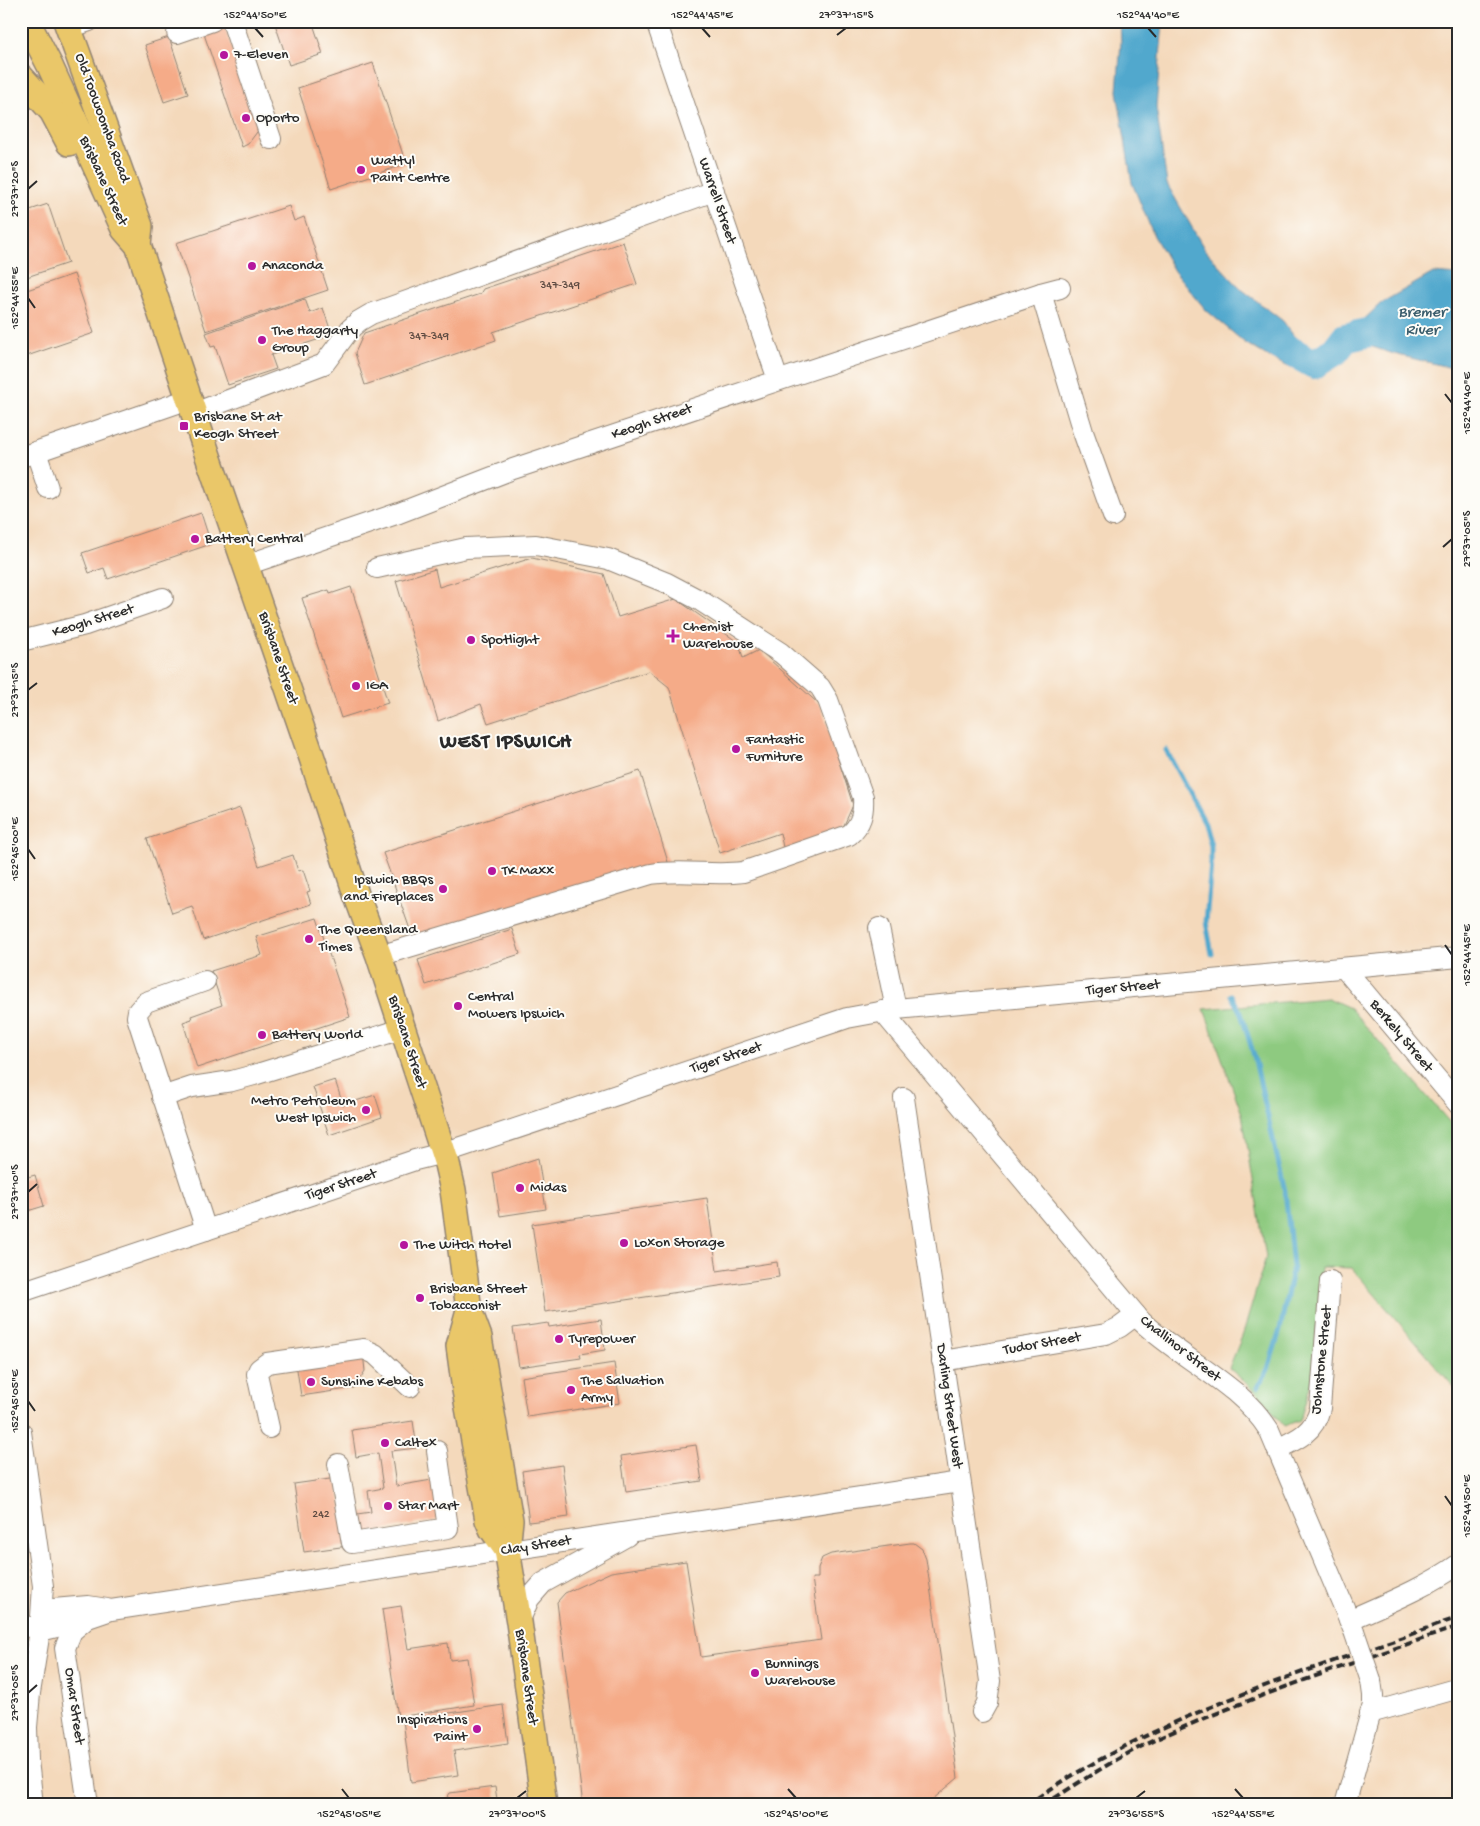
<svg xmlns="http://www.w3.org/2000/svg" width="1480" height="1826" font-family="'Gochi Hand',sans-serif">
  <rect width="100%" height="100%" fill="#fdfcf7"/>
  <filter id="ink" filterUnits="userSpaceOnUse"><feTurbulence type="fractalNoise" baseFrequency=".02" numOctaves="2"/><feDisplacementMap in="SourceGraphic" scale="10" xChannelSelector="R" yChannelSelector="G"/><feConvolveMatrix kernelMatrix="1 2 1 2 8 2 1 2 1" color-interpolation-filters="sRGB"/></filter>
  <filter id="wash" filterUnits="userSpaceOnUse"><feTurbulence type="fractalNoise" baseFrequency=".0096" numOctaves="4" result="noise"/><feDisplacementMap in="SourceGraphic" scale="20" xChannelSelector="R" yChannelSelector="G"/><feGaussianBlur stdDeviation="1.12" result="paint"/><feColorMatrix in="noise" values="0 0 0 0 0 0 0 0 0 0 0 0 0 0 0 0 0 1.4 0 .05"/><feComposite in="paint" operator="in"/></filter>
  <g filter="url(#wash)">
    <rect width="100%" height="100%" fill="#f4d9bb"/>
    <path fill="#8eca80" stroke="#5c7a56" d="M1328,998L1350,1008L1459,1133V1393L1352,1268L1321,1267L1313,1376L1300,1420L1284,1426L1258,1394L1229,1368L1243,1334L1266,1257L1242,1114L1204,1009Z"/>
    <g fill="#51a8cd" stroke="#3e6a7c">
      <path d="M1120,21H1163L1156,107L1167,184L1205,250L1240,288L1283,321L1314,364L1293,369L1276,361L1245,343L1206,310L1174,271L1154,236L1132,183L1117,91L1121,43Z"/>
      <path d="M1433,273L1459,275V372L1448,367L1394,354L1345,338L1381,303Z"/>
    </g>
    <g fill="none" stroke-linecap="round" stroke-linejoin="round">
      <g stroke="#51a8cd" stroke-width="5">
        <path d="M1166,750L1205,823L1211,846V863L1206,922L1212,954"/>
        <path d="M1231,995L1241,1013L1254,1056L1285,1191L1293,1266L1280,1330L1268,1369L1258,1387"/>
      </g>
      <path stroke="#51a8cd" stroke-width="30" d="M1278,344L1314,364L1335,351L1345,338L1387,328H1435L1459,339"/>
    </g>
    <g id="blocks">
      <g fill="#f5ab88">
        <path d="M208,21H222L260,128L248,144L242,147L203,31Z"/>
        <path d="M274,21H312L323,54L289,65Z"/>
        <path d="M169,37L188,94L164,102L145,45Z"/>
        <path d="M373,63L406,164L331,189L298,88Z"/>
        <path d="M48,204L68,263L21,279V213Z"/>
        <path d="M289,206L294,221L304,217L328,290L206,331L176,243Z"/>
        <path d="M623,242L637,284L493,332L496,340L365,385L355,353L364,333L480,294L483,289Z"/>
        <path d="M74,274L94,333L21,358V292Z"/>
        <path d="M305,299L310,313L323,308L332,335L271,355L276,369L228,385L215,346L211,347L206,333Z"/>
        <path d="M201,513L211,544L108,579L104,568L89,573L82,553Z"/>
        <path d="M532,558L604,574L618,617L676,599L739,643L743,658L759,650L821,706L853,805L841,832L784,852L780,833L720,853L669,687L649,671L488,723L481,704L438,721L396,581L435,569L439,587Z"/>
        <path d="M351,587L388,703L341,718L302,598L329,590L330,594Z"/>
        <path d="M640,771L668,862L413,938L383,853Z"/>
        <path d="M240,808L259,866L293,855L298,871L303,870L310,891L307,892L311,904L203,940L192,906L172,913L147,839Z"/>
        <path d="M317,918L350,1017L197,1068L183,1022L192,1019L191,1016L222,1005L211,971L262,955L256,937Z"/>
        <path d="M512,929L520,954L426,985L418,960Z"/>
        <path d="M335,1080L343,1105L375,1095L382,1117L329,1135L313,1087Z"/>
        <path d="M538,1158L546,1209L500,1216L493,1173Z"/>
        <path d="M35,1175L44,1206L21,1213V1179Z"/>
        <path d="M707,1198L717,1271L777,1262L779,1277L545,1312L532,1224Z"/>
        <path d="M601,1319L605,1350L580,1354L581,1358L519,1367L513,1328L548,1323L549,1327Z"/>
        <path d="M363,1353L365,1371L354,1388L301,1396L296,1363Z"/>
        <path d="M614,1363L620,1403L527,1417L521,1377Z"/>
        <path d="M413,1421L417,1448L391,1451L396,1486L438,1479L456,1516L360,1535L357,1514L371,1512L368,1491L383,1488L378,1453L356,1457L352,1430Z"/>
        <path d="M696,1445L702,1481L626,1492L621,1456Z"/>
        <path d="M562,1465L569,1517L529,1522L522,1471Z"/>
        <path d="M337,1478L348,1546L304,1552L294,1484Z"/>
        <path d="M910,1543H914L922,1549L926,1559L958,1778L926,1805H583L557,1602L565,1593L611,1572L686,1561L701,1657L821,1640L812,1578H818V1568L822,1558L831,1554Z"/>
        <path d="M401,1606L408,1649L448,1643L450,1660L467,1658L474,1705L398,1717L382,1609Z"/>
        <path d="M503,1705L508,1743L454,1751L458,1775L411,1782L403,1720Z"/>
        <path d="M495,1787L498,1805H442L450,1793Z"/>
      </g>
    </g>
  </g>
  <g filter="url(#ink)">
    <use href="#blocks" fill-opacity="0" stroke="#908273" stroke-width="1"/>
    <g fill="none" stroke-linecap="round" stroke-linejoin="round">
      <defs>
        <g id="minor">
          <path d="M232,21L271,139"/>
          <path d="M656,21L778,380"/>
          <path d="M69,28L89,21"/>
          <path d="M177,33L212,21"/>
          <path d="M1041,293L1083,432L1113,516"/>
          <path d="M194,413L324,364L350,329L359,321L371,314L714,191"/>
          <path d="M36,452L48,488"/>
          <path d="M21,457L189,399"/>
          <path d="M246,565L399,513L513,469L1041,293L1060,288"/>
          <path d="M377,568L466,548L536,545L608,559L667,583L701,601L781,653L820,687L828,700L863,797C864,813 861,825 849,835L743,872C713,876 682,869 651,874L379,956"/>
          <path d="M21,641L85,625L163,598"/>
          <path d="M879,928L896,1009"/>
          <path d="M1344,968L1459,1105"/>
          <path d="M205,981L146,1002L138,1011L137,1017L206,1230"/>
          <path d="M882,1011L1141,1321C1182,1360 1238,1382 1269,1430L1354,1631"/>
          <path d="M162,1097L192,1087L232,1081L254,1075L402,1029"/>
          <path d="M904,1098L990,1681L987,1703L982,1712"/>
          <path d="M21,1292L415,1160L443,1153L847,1018L896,1009L1459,957"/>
          <path d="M942,1361L1106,1334L1120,1327L1136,1315"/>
          <path d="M269,1428L257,1374L259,1369L267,1363L364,1349L375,1354L410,1387"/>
          <path d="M21,1432L43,1586L40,1631L30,1693L27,1727L28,1760L33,1805"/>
          <path d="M1277,1449C1297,1440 1315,1432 1320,1408L1330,1281"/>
          <path d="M338,1464L352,1543L448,1528L437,1451"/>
          <path d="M42,1610L88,1606L107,1609"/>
          <path d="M1349,1620C1387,1603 1425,1588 1459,1564"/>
          <path d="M84,1621L72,1631L65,1648L88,1805"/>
          <path d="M519,1622L529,1599L543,1583L627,1536"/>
          <path d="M21,1626L40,1628"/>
          <path d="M40,1631L73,1623L111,1610L960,1482"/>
          <path d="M1370,1713L1459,1688"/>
          <path d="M1345,1805L1373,1705V1695L1371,1681"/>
        </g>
        <g id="major">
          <path d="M27,21L50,66L124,229L138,245L209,459L312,758L356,894L379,956L447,1164L453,1190L469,1310L479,1337L510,1520L507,1550L519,1622L544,1805"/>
          <path d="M66,21L140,226L138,245"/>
          <path d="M21,77L52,111L69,143"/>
          <path d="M469,1310L459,1346L465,1390L488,1520L492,1529L507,1550"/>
        </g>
      </defs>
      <use href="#minor" stroke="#908273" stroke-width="22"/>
      <use href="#major" stroke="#908273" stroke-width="28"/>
      <use href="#minor" stroke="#fff" stroke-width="20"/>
      <use href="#major" stroke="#eac769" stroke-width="25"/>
      <g stroke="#2b2b2b" stroke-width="4" stroke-dasharray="8 4" stroke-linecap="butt">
        <path d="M1027,1805C1159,1712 1309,1672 1459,1617"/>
        <path d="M1044,1805C1081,1781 1119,1756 1159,1738C1256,1694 1358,1662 1459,1626"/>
      </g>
      <defs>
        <path id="minor-bridge" d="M1354,1631L1371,1681"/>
      </defs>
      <use href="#minor-bridge" stroke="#908273" stroke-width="22" stroke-linecap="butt"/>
      <use href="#minor-bridge" stroke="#fff" stroke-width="20"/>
    </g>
  </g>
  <path fill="none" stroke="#2b2b2b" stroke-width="2" d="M255,28L263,37M702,28L710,37M1148,28L1156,37M837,35L846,28M28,189L37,181M28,298L35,308M1445,394L1452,403M1443,547L1452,539M28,690L37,683M28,849L35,859M1445,945L1452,955M28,1192L37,1184M28,1401L35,1411M1445,1496L1452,1506M28,1693L37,1685M342,1789L349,1798M788,1789L796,1798M1235,1789L1243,1798M517,1798L526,1791M1136,1798L1145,1791"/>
  <g fill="#b5179e" stroke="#fdfcf7" stroke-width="2">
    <circle cx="224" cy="55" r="5"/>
    <circle cx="246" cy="118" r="5"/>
    <circle cx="361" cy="170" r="5"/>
    <circle cx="252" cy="266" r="5"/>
    <circle cx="262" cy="340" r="5"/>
    <rect x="179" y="421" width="10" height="10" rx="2.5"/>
    <circle cx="195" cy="539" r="5"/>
    <path d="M670.5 628.5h5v5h5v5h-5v5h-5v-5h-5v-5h5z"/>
    <circle cx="471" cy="640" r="5"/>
    <circle cx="356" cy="686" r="5"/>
    <circle cx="736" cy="749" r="5"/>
    <circle cx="492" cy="871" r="5"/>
    <circle cx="443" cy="889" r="5"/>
    <circle cx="309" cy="939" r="5"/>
    <circle cx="458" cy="1006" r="5"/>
    <circle cx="262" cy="1035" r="5"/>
    <circle cx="366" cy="1110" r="5"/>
    <circle cx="520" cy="1188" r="5"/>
    <circle cx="624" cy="1243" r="5"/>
    <circle cx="404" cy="1245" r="5"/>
    <circle cx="420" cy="1298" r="5"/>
    <circle cx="559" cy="1339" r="5"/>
    <circle cx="311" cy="1382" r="5"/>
    <circle cx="571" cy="1390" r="5"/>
    <circle cx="385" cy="1443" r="5"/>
    <circle cx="388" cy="1506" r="5"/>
    <circle cx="755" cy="1673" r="5"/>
    <circle cx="477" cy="1729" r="5"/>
  </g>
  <g text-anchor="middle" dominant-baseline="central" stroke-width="4" stroke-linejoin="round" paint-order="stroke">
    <g font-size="12" fill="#5e4b42">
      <text x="560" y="286">347-349</text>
      <text x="429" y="337">347-349</text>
      <text x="321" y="1515">242</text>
    </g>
    <g font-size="15" fill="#2b2b2b" stroke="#fdfcf7" text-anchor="start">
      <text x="234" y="55">7-Eleven</text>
      <text x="256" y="118">Oporto</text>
      <text x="371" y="161">Wattyl<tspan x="371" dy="17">Paint Centre</tspan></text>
      <text x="262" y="266">Anaconda</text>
      <text x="272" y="331">The Haggarty<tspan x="272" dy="17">Group</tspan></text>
      <text x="194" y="417">Brisbane St at<tspan x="194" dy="17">Keogh Street</tspan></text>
      <text x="205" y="539">Battery Central</text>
      <text x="683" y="627">Chemist<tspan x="683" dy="17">Warehouse</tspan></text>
      <text x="481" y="640">Spotlight</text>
      <text x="366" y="686">IGA</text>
      <text x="746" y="740">Fantastic<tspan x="746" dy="17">Furniture</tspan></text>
      <text x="502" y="871">TK Maxx</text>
      <text x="433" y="880" text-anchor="end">Ipswich BBQs<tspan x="433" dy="17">and Fireplaces</tspan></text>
      <text x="319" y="930">The Queensland<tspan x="319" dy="17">Times</tspan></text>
      <text x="468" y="997">Central<tspan x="468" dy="17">Mowers Ipswich</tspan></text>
      <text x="272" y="1035">Battery World</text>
      <text x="356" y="1101" text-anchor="end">Metro Petroleum<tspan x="356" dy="17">West Ipswich</tspan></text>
      <text x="530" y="1188">Midas</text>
      <text x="634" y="1243">Loxon Storage</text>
      <text x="414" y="1245">The Witch Hotel</text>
      <text x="430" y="1289">Brisbane Street<tspan x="430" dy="17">Tobacconist</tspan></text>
      <text x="569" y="1339">Tyrepower</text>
      <text x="581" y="1381">The Salvation<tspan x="581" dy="17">Army</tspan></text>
      <text x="321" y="1382">Sunshine Kebabs</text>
      <text x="395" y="1443">Caltex</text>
      <text x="398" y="1506">Star Mart</text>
      <text x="765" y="1664">Bunnings<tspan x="765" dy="17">Warehouse</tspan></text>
      <text x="467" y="1720" text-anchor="end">Inspirations<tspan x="467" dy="17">Paint</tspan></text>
    </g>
    <g font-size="15" fill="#2b2b2b" stroke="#fdfcf7">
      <text transform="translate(102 118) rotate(70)">Old Toowoomba Road</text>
      <text transform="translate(103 181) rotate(65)">Brisbane Street</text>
      <text transform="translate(717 201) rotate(71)">Warrell Street</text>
      <text transform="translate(652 422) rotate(-19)">Keogh Street</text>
      <text transform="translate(93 621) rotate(-17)">Keogh Street</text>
      <text transform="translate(278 658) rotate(71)">Brisbane Street</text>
      <text transform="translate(1123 988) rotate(-5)">Tiger Street</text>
      <text transform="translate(1401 1036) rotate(50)">Berkely Street</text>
      <text transform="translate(407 1042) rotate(72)">Brisbane Street</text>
      <text transform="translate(726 1058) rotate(-18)">Tiger Street</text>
      <text transform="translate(341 1185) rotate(-18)">Tiger Street</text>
      <text transform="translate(1042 1344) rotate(-10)">Tudor Street</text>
      <text transform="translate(1180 1349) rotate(38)">Challinor Street</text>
      <text transform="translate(1322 1360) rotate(-84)">Johnstone Street</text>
      <text transform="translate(949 1406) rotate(82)">Darling Street West</text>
      <text transform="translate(536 1546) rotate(-9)">Clay Street</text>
      <text transform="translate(526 1677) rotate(82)">Brisbane Street</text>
      <text transform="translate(74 1706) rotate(82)">Omar Street</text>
    </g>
    <g font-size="16" font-style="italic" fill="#3a5d6c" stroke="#fdfcf7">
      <text x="1422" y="313">Bremer<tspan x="1422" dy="18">River</tspan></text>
    </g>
    <g font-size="20" font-weight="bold" letter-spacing="1" fill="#2b2b2b" stroke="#fdfcf7">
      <text x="506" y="743">WEST IPSWICH</text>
    </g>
  </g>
  <rect width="1480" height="1826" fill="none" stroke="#fdfcf7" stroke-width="55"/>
  <rect x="28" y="28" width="1424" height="1770" fill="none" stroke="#2b2b2b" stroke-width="2"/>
  <g font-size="12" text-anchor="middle" fill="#2b2b2b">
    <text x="255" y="18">152°44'50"E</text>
    <text x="702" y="18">152°44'45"E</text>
    <text x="846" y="18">27°37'15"S</text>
    <text x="1148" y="18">152°44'40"E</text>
    <text transform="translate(14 189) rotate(-90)" y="4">27°37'20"S</text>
    <text transform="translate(14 298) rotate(-90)" y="4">152°44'55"E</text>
    <text transform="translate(1466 403) rotate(-90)" y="4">152°44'40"E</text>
    <text transform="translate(1466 539) rotate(-90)" y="4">27°37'05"S</text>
    <text transform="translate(14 690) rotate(-90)" y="4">27°37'15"S</text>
    <text transform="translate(14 849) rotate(-90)" y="4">152°45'00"E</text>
    <text transform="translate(1466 955) rotate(-90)" y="4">152°44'45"E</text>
    <text transform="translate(14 1192) rotate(-90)" y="4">27°37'10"S</text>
    <text transform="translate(14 1401) rotate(-90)" y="4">152°45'05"E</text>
    <text transform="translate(1466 1506) rotate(-90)" y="4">152°44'50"E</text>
    <text transform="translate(14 1693) rotate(-90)" y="4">27°37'05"S</text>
    <text x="349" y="1817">152°45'05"E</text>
    <text x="517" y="1817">27°37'00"S</text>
    <text x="796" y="1817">152°45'00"E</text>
    <text x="1136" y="1817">27°36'55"S</text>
    <text x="1243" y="1817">152°44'55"E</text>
  </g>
</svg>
